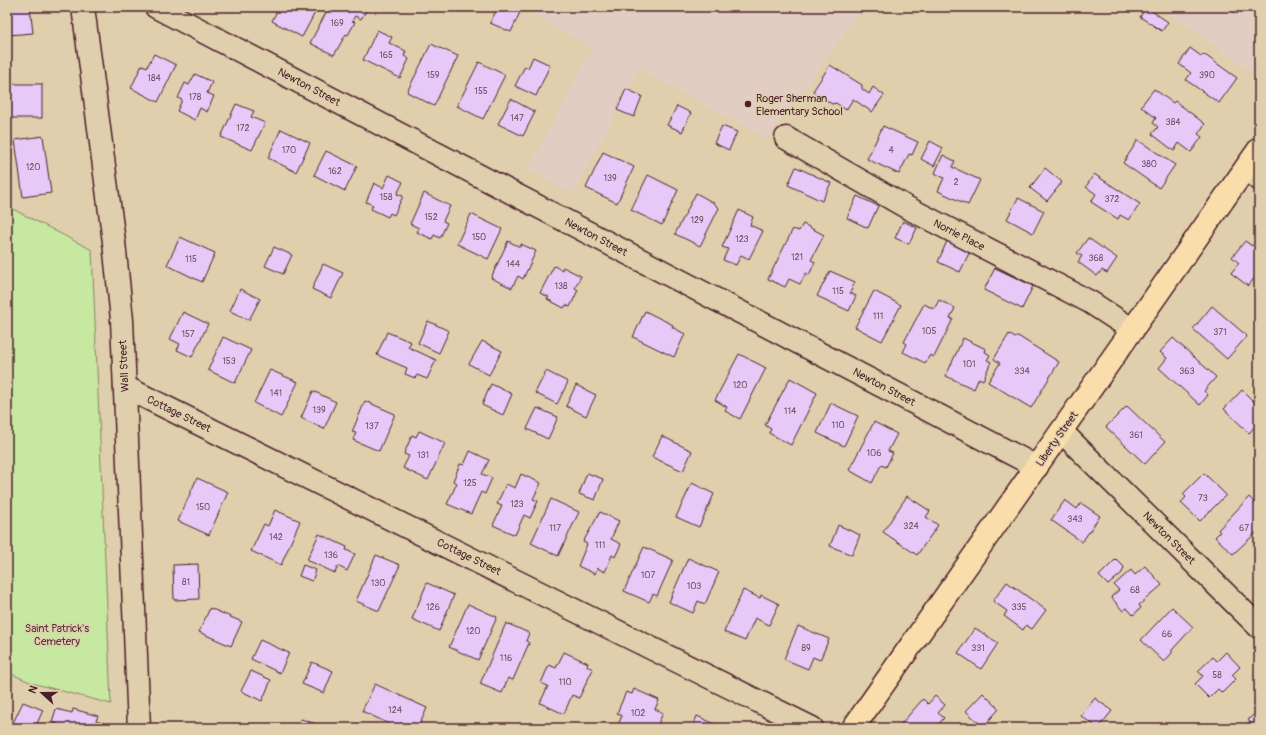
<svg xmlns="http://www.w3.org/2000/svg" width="1266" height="735" font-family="Pangolin,sans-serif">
  <rect width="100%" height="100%" fill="#e0cfac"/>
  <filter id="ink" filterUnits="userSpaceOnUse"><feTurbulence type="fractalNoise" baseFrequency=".025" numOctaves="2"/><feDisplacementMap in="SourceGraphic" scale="8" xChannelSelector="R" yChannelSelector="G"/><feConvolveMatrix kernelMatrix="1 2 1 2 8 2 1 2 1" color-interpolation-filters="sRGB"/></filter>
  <g filter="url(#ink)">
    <g fill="#e2cdc2">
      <path d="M520,7H864L767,139L639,69L573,194L528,170L592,48Z"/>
      <path d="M1159,7H1259V77Z"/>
    </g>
    <path fill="#c6e8a0" stroke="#888466" d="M7,206L92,250L111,704L32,683L7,672Z"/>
    <g fill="#e6c9f7" stroke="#4a1f2b">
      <path d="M7,7H30L33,33L8,35Z"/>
      <path d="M279,7H318L302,37L272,21Z"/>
      <path d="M329,7H364L367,9L361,19L355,16L352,21L355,22L348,35L346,34L334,55L310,43Z"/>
      <path d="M498,7H508L520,12L511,32L490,23Z"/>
      <path d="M1146,7L1168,22L1162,31L1140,17Z"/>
      <path d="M1227,7H1242L1237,14Z"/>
      <path d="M377,30L392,37L389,43L406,51L404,56L409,59L400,78L363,60Z"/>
      <path d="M431,44L458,56L434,106L407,92Z"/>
      <path d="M1190,48L1201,56L1205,55L1237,78L1219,103L1186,80L1191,73L1179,64Z"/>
      <path d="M154,54L176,65L158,102L131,88L142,65L147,67Z"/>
      <path d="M533,57L550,65L536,96L515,86L525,66L528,68Z"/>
      <path d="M479,62L505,75L483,119L457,106Z"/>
      <path d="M830,65L862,85V89L869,94L873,87L884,95L872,112L853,99L846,110L836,103L832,104L813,91Z"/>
      <path d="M195,74L212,82L207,93L214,96L207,112L200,108L195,120L177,111L182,100L178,98L185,83L189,85Z"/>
      <rect x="7" y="84" width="35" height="34"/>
      <path d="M626,89L642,96L634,117L617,110Z"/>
      <path d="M1154,89L1173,103L1175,101L1205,124L1198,134L1202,137L1191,152L1179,143L1174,151L1152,134L1158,127L1153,123L1156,118L1141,106Z"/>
      <path d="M511,99L535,112L523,136L498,124Z"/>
      <path d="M236,104L254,111L251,117L265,123L252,150L221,137Z"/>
      <path d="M677,106L691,113L682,132L667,125Z"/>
      <path d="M722,126L737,132L729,150L714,143Z"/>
      <path d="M883,126L918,142L912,155L909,154L899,174L867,159Z"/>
      <path d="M281,129L310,143L296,172L268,158Z"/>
      <path d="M43,136L51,193L23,197L15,140Z"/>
      <path d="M1138,140L1175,165L1159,188L1123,163Z"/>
      <path d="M930,141L943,148L934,166L921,159Z"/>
      <path d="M326,151L357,166L345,191L314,175Z"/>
      <path d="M603,152L634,167L617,203L586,188Z"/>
      <path d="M943,155L955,161L952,167L980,180L968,205L938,191L944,178L935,173Z"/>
      <path d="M796,167L831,183L822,201L788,185Z"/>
      <path d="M1045,168L1062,182L1047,201L1030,188Z"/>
      <path d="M1094,174L1140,204L1129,220L1120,215L1118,219L1091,202L1096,194L1086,187Z"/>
      <path d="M389,175L403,182L397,194L403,196L394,215L390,213L388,217L371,209L373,205L366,202L374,183L383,188Z"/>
      <path d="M648,175L678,190L662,225L631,210Z"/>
      <path d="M424,193L450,206L443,221L447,223L440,238L434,235L432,239L417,232L419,228L410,224Z"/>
      <path d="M696,193L714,203L719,208L700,246L675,234Z"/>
      <path d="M857,196L878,206L868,228L847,218Z"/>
      <path d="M1018,198L1044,211L1033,233L1007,219Z"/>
      <path d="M739,210L753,217L750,225L763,231L749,259L741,255L736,265L723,260L728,249L722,247Z"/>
      <path d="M471,214L502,229L488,259L457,244Z"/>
      <path d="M903,221L917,228L909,244L895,238Z"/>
      <path d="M803,224L824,235L811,260L815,262L809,275L806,273L800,284L789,279L785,287L768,279L793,229L799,231Z"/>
      <path d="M180,237L215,253L202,282L167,265Z"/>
      <path d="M1259,237V278L1256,276L1248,286L1231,273L1239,263L1232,257L1245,241L1252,246Z"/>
      <path d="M1088,238L1117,258L1107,273L1102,270L1097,276L1078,262L1082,256L1077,253Z"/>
      <path d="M508,241L520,247L521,244L536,251L523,279L518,276L512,288L491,278Z"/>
      <path d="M947,241L970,251L960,272L938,262Z"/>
      <path d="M274,247L292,255L283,274L265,266Z"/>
      <path d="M323,264L343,273L331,298L312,289Z"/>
      <path d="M554,266L562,270L563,267L581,276L575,288L578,290L570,307L566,305L564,308L547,299L549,297L540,293Z"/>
      <path d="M995,268L1033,286L1022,309L984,290Z"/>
      <path d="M830,271L855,282L850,293L856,296L849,311L817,296Z"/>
      <path d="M240,289L260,299L249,320L230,311Z"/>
      <path d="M874,291L901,305L882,341L855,327Z"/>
      <path d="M939,300L955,308L950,318L953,319L934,357L930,355L925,363L903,352L907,344L904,342L924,304L934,309Z"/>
      <path d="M1212,306L1247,336L1227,359L1193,329Z"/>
      <path d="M645,311L673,325L672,327L685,334L674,357L633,337Z"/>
      <path d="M183,312L208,324L192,357L177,350L180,344L170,339Z"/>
      <path d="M428,321L449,331L439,353L418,343Z"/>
      <path d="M387,332L411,342L408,347L436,360L427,379L417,375L415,378L405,374L407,368L377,355Z"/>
      <path d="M1009,334L1015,338L1018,336L1059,362L1031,408L988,382L1000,363L994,359Z"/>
      <path d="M223,337L251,350L235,383L208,370Z"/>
      <path d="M963,338L986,349L985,352L990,355L987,360L991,362L983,380L979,378L974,389L946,376Z"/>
      <path d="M1173,338L1216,377L1204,391L1208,395L1200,405L1159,368L1167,358L1160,352Z"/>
      <path d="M482,341L502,351L489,375L469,364Z"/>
      <path d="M739,354L766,368L740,419L725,411L727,407L715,400Z"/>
      <path d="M270,370L298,382L281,417L254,403Z"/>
      <path d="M546,371L568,382L557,404L535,393Z"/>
      <path d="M790,378L817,393L791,445L769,433L771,429L765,425Z"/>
      <path d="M491,384L512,394L503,415L482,405Z"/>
      <path d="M576,385L596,395L586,416L566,406Z"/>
      <path d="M1242,390L1259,407V422L1249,433L1224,409Z"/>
      <path d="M313,391L336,402L324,429L301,418Z"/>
      <path d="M365,401L395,414L379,451L353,440L356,433L352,432Z"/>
      <path d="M831,403L858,416L844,446L817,433Z"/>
      <path d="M1127,406L1165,442L1145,464L1106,427Z"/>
      <path d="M537,408L558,417L548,439L527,429Z"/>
      <path d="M874,422L897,434L888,451L893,453L886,467L881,465L872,483L849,470Z"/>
      <path d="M419,431L445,443L428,480L403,468L409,456L404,454L412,435L416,437Z"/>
      <path d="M662,436L692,451L683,471L652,457Z"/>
      <path d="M470,451L489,460L482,474L492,478L485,494L481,492L471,514L447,504L457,483L453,481L460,464L464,465Z"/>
      <path d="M587,473L603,479L595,500L579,494Z"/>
      <path d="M1204,473L1226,495L1200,521L1181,503L1186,497L1183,494Z"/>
      <path d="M521,474L541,483L533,499L538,501L530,518L524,515L515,535L493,525L502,506L497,504L506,484L515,488Z"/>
      <path d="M197,478L228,492L209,535L178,521Z"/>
      <path d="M692,483L714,494L699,527L676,517Z"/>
      <path d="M907,496L930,511L926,517L938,525L917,555L883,532Z"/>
      <path d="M1249,497L1259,507V530L1233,554L1215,537L1220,532L1218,530Z"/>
      <path d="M551,499L579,512L558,556L531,543Z"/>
      <path d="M1065,500L1077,509L1081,503L1100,516L1082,542L1051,520Z"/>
      <path d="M275,510L300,521L281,565L251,551L264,524L268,526Z"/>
      <path d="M600,512L619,521L611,539L621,544L615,557L612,555L605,572L597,568L595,574L578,566L587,544L583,542Z"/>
      <path d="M838,525L860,535L852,555L830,546Z"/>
      <path d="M319,534L347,547L346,550L355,554L347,571L338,566L335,573L307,560Z"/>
      <path d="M644,547L673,560L657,596L653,594L649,602L624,591Z"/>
      <path d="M376,555L400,565L379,611L356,601Z"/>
      <path d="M688,558L719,572L705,604L698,601L693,613L669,602Z"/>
      <path d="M1116,559L1124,567L1122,573L1108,585L1099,576Z"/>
      <path d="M198,564L199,599L174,600L173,565Z"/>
      <path d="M303,565L316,570L312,581L299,576Z"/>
      <path d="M1145,566L1162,585L1139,605L1141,608L1133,615L1127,608L1123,611L1111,597L1119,590L1114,585L1131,570L1135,575Z"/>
      <path d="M1007,582L1046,610L1032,629L1026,625L1023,630L1004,616L1007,611L993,601Z"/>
      <path d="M427,583L454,595L439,631L412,619Z"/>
      <path d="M743,590L760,598L761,595L779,604L769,625L755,618L745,641L724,632Z"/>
      <path d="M468,604L497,617L478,660L449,647Z"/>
      <path d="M1172,607L1193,627L1172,650V653L1164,662L1141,640Z"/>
      <path d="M210,608L242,622L231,646L199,632Z"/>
      <path d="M506,623L529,633L526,641L529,643L513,680L508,678L502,693L480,684Z"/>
      <path d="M798,626L829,639L820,660L813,657L808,669L784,659Z"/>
      <path d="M975,628L998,643L981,669L958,653Z"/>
      <path d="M260,640L289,653L280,673L251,659Z"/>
      <path d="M564,652L588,663L587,666L593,669L579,698L572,695L564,714L540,703L548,686L541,683L549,665L556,668Z"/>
      <path d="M1226,652L1240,667L1232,675L1236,679L1222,693L1218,689L1209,698L1195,684L1203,676L1198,671L1213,657L1217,661Z"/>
      <path d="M312,662L333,671L324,693L302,684Z"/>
      <path d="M251,671L271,680L262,701L241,691Z"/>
      <path d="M375,684L427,708L418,728H398L362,711Z"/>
      <path d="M634,689L659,700L655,709L663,713L656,728L647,725L646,728L617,727L622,716L617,713L626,692L632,694Z"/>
      <path d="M983,693L999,709L983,727L966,711Z"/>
      <path d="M935,696L945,705L938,713L944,718L935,728H906L901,724L923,699L928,704Z"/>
      <path d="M1095,698L1112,711L1098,728L1081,716Z"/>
      <path d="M23,702L43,710L35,728H25L13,723Z"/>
      <path d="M56,709L72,713L73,709L98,716L96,721L103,723L102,728H68L52,722Z"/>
      <path d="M1259,709V728H1256L1248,720Z"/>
      <path d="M697,716L717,725L716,728H692Z"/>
      <path d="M301,719L322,726L321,728H298Z"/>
    </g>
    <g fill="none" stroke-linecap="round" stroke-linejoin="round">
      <defs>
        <g id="minor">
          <path d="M83,7L114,242L122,320L139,728"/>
          <path d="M156,7L1037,467"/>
          <path d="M786,138L908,208L1090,302L1133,330"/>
          <path d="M1246,168L1259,179"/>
          <path d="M125,387L812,728"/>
          <path d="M1062,432L1259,627"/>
        </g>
        <path id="major" d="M853,728L1259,149"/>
      </defs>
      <use href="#minor" stroke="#4a1f2b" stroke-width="25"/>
      <use href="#major" stroke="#4a1f2b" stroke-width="25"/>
      <use href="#minor" stroke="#e0cfac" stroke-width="22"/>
      <use href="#major" stroke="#f9deab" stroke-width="22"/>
    </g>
  </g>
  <circle fill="#4a1f2b" stroke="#e0cfac" stroke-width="1.5" cx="748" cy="104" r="4"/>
  <g text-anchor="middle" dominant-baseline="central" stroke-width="3" stroke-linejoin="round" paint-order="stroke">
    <g font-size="9" fill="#714a5e">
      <text x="337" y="23">169</text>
      <text x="386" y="55">165</text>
      <text x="433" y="75">159</text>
      <text x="1207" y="75">390</text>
      <text x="154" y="78">184</text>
      <text x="481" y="91">155</text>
      <text x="195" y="97">178</text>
      <text x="517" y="118">147</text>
      <text x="1173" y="122">384</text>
      <text x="243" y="128">172</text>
      <text x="289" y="150">170</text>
      <text x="891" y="150">4</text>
      <text x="1149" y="164">380</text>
      <text x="33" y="167">120</text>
      <text x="335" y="171">162</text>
      <text x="610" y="178">139</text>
      <text x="956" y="182">2</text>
      <text x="386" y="197">158</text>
      <text x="1112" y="199">372</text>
      <text x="431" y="217">152</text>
      <text x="697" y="220">129</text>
      <text x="479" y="237">150</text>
      <text x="742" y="239">123</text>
      <text x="797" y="257">121</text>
      <text x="1096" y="258">368</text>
      <text x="191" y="259">115</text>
      <text x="513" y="264">144</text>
      <text x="561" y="286">138</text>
      <text x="838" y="291">115</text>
      <text x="878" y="316">111</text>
      <text x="929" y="331">105</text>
      <text x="1220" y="332">371</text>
      <text x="188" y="334">157</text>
      <text x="229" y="361">153</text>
      <text x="969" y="364">101</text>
      <text x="1022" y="371">334</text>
      <text x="1187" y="371">363</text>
      <text x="740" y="385">120</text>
      <text x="276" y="393">141</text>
      <text x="319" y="410">139</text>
      <text x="790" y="411">114</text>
      <text x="838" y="425">110</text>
      <text x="372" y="426">137</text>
      <text x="1136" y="435">361</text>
      <text x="874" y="453">106</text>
      <text x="423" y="455">131</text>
      <text x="470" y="483">125</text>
      <text x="1203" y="498">73</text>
      <text x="517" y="504">123</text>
      <text x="203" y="507">150</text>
      <text x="1075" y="519">343</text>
      <text x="911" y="526">324</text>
      <text x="555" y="528">117</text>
      <text x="1244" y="528">67</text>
      <text x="276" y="537">142</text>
      <text x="600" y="545">111</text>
      <text x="331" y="555">136</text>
      <text x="648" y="575">107</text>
      <text x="186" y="582">81</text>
      <text x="378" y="583">130</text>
      <text x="694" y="586">103</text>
      <text x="1135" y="590">68</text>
      <text x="433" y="607">126</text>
      <text x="1019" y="607">335</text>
      <text x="473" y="631">120</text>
      <text x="1167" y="634">66</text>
      <text x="806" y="648">89</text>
      <text x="978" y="648">331</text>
      <text x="506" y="658">116</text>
      <text x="1217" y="675">58</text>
      <text x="565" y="682">110</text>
      <text x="395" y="710">124</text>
      <text x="638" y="713">102</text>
    </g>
    <g font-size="11" fill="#4a1f2b" stroke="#e0cfac">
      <text transform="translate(309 87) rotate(28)">Newton Street</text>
      <text transform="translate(959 235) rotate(27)">Norrie Place</text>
      <text transform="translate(596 237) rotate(28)">Newton Street</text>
      <text transform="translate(124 366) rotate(-93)">Wall Street</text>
      <text transform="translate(884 387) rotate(28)">Newton Street</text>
      <text transform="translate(179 414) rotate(26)">Cottage Street</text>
      <text transform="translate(1057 439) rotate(-55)">Liberty Street</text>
      <text transform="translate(1169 538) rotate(45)">Newton Street</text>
      <text transform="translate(469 557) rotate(26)">Cottage Street</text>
    </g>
    <g font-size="11" fill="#4a1f2b" stroke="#e0cfac" text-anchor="start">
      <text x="756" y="98">Roger Sherman<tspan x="756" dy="13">Elementary School</tspan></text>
    </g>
    <g font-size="11" fill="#563337" stroke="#e0cfac">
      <text x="57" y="628">Saint Patrick's<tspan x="57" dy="13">Cemetery</tspan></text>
    </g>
  </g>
  <rect width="1266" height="735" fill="none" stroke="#e0cfac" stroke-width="24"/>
  <rect x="12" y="12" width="1242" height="711" fill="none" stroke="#4a1f2b" stroke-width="1.5" filter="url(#ink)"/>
  <g transform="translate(42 693) rotate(291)" stroke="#e0cfac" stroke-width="3" paint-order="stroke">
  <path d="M0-3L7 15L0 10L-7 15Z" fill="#4a1f2b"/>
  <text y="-6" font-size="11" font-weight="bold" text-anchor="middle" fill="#4a1f2b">N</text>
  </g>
</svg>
